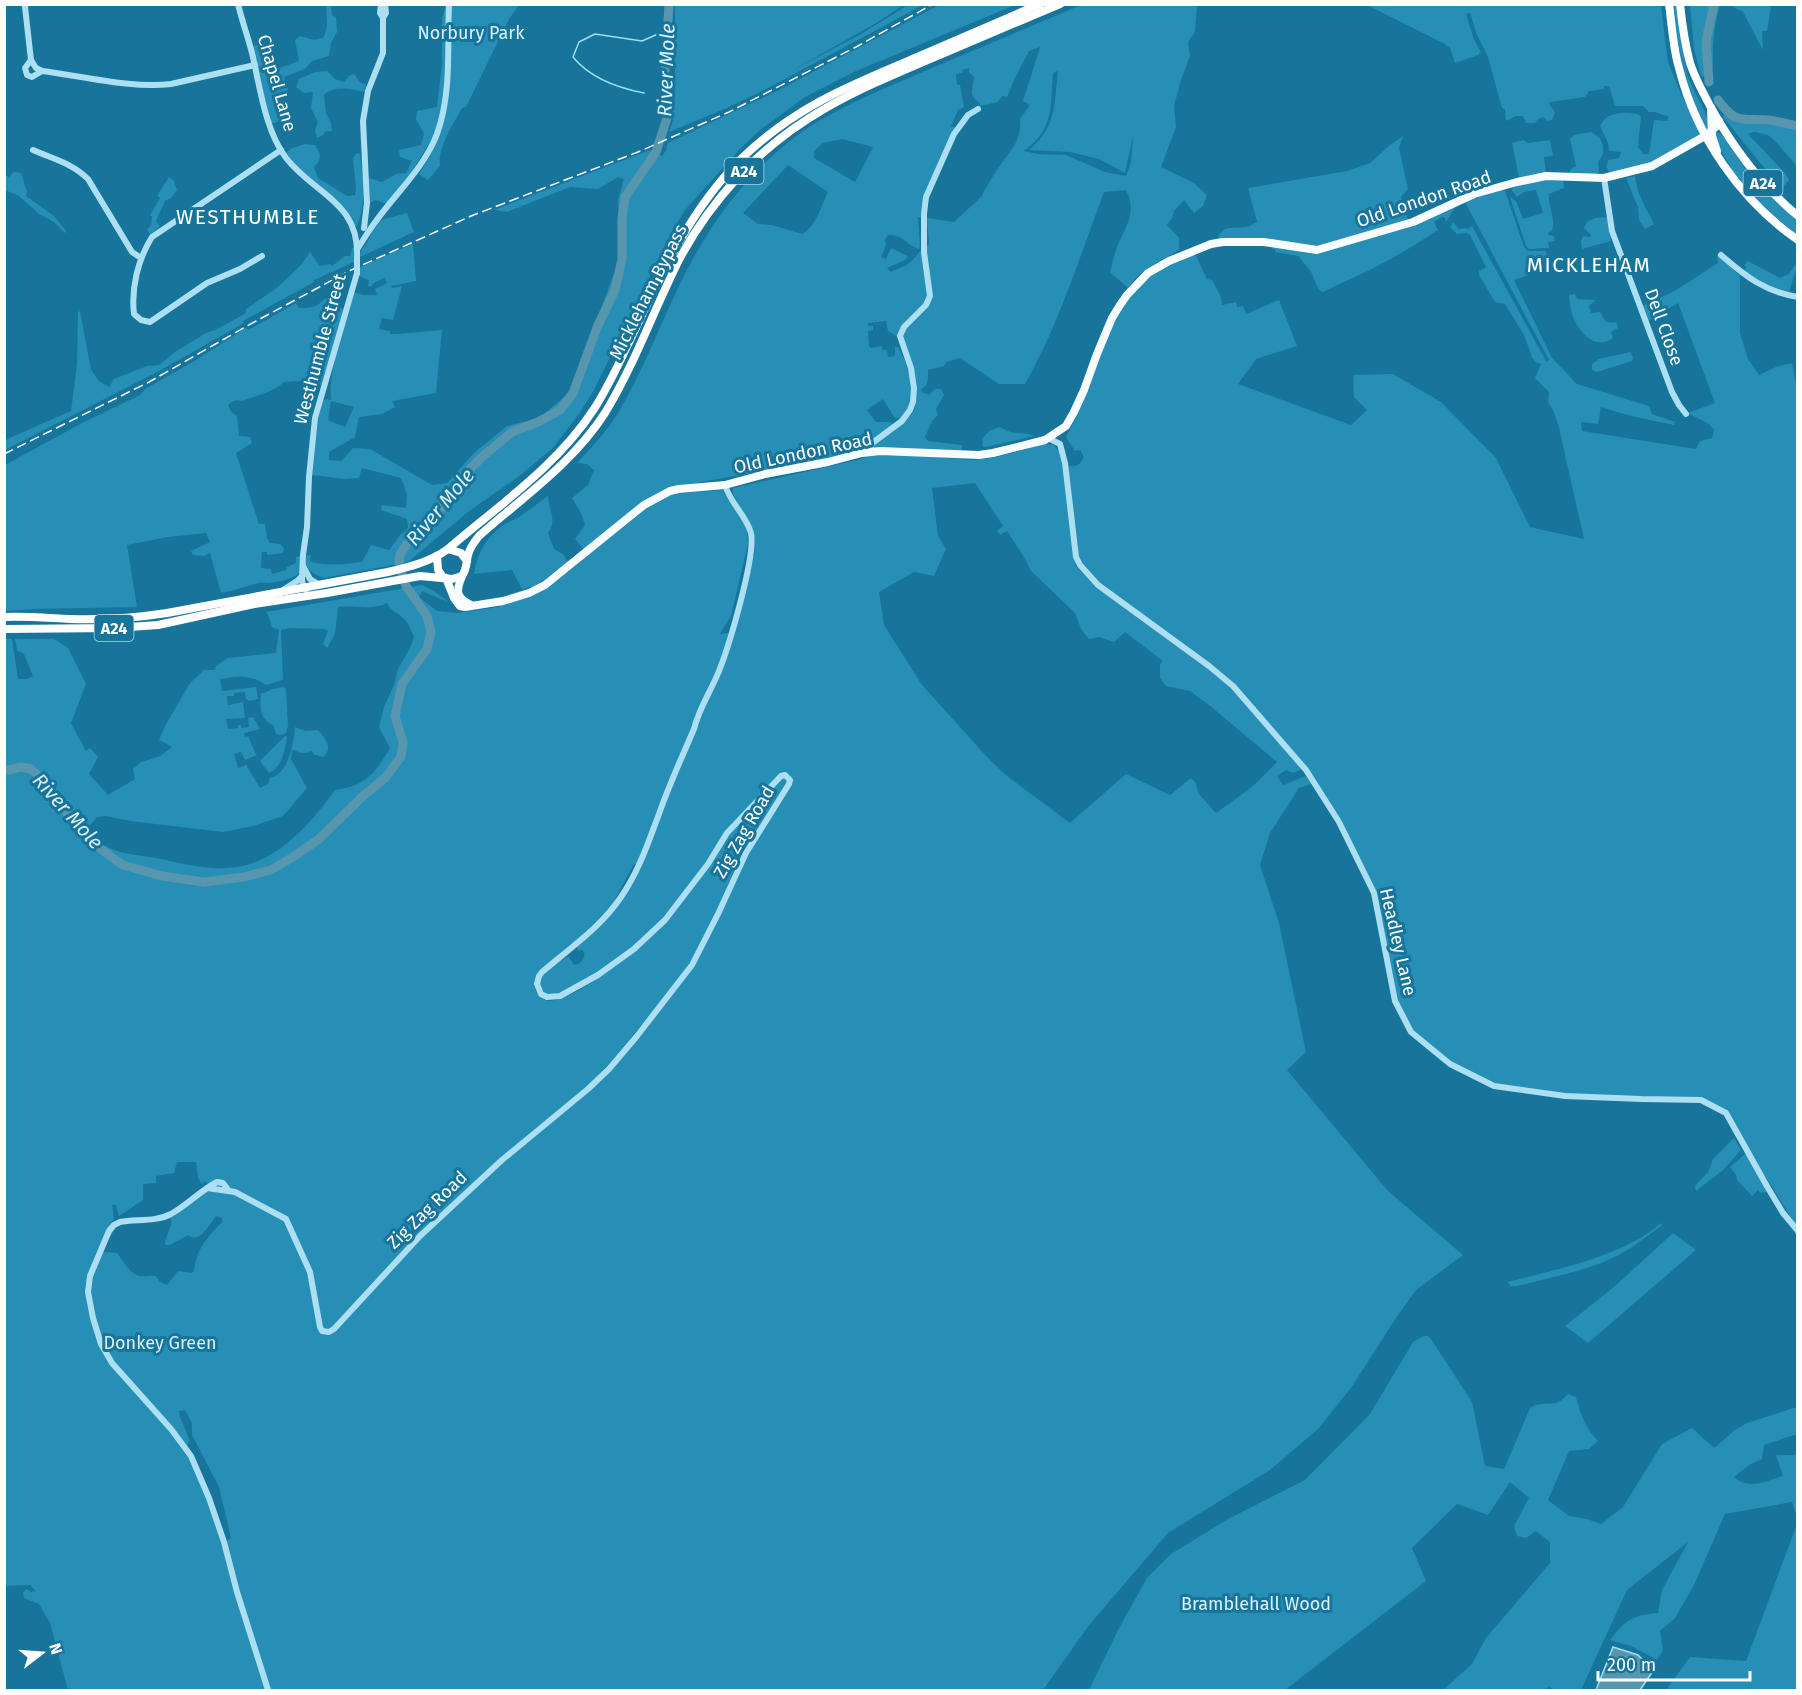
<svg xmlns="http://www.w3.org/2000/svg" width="1802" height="1695" font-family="'Fira Sans',sans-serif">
  <rect width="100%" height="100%" fill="#17749a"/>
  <g fill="#278eb6" fill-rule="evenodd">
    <path d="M326,5H331L332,15L336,17L337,32L331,43L329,56L312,61L305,69L284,77L289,94L277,98L275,104L280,121L272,124L268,113L253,46L265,43L267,50L261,52L262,60L271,62L274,70L299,61L295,40L300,36L314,40L324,37L327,26Z"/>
    <path d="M446,5H519L509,19L466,107L462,108C454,123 437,148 440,166L428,180L419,174L429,158L440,133L435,134L406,181L388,204L375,200L370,203L369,178L382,182L396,174L406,173L412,161L400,157L399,150L421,145L424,134L416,119L417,111L437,107L442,63V18Z"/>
    <path d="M675,5H903L878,22L793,70L861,34L908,5H923L772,86L727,108L669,132L673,120V99L675,100Z"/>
    <path d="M939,5H1015L854,72L805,97L760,130L740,149L685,210L670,235L594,390L579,414L552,449L518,477L468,512L408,562L324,578C314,575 310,572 305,563L307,555H311L310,561C324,567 347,564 362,562L371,545L389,550L400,535L408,528L407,519L381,510L382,505L406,508L407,494L401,478L362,468L359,478L345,479L312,475L317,425L322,401L326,399L331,400C328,372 345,319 354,292L363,295H377L375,289L387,283L384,278L372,284V286H368L369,280L359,276L360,267L413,244L416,281L391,286L392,288L402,286L393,320L382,318L379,329L390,331V334H397L442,330L436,393L392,401L395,407L382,414L359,417L355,437L329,452V460L341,461L353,448L370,449L432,485L447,483L474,453L507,426L539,418L570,392L620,257L618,200L624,179L618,177L598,189L570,187L507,212L494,210L650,150L662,156L667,149L666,148L668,143L779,90ZM331,401L354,407L345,427L328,420Z"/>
    <path d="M1081,5H1197L1195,32L1188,42L1190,56L1181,80L1174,106L1176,127L1161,167L1194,183L1207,195L1203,206L1194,213L1184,200L1174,211L1172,218L1167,225L1179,238V250C1161,261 1140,269 1128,288L1110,272C1112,265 1113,259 1115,253C1122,230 1139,215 1126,190L1104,192C1080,256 1059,324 1025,384H999L960,358L946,362L944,366L928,370V379L926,386L921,389L922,392L929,395L935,389H941L944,395L936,409L938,415L932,421L925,437L928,441L962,445V452L888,449V447L874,448L875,443L904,423L915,409L917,383L910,356L903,340L905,332L896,336L888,331L886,321L868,323V326H873V330L868,331L869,346L871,348L882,346V350H887L888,357L895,356V347H898C910,367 919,400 901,419L894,417L883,399L867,410L876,422H891L894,426L871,442L867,449L819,461L679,486L642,502L584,550L575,539L585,525L581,513L572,498L588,485L594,470L587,464L577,463C592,447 608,430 619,411C652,356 670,294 704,240C731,194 777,144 824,118C861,97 900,82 939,65C987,45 1034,25 1081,5ZM1040,47L1023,101L1030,105L1020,119C1022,141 1010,151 999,167C993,176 988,184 983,193L982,196L954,222L927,218L929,244C919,250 915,260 905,266C901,268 895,269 891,272L887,268L905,260L908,256L891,248L886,259L881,257L886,245L885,240L888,235C904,234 904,244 919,249L920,245L918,217L922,218L939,163L956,128L951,126L958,110L964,107L960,85H957L956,74L963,73L962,70L969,68V72L974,77C973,88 968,96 979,102L980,106L998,102L1002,96L1007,97L1015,78L1029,51ZM1058,71C1054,104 1057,127 1029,150L1070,152L1099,159L1125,173L1133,136L1131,162L1126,176L1105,172L1066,155L1038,154L1024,151C1055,128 1050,107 1053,73ZM842,139L873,147L855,182L814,158V151L823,143ZM788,165L828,192C821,206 816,227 802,234L772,225L758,224L743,213Z"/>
    <path d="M1367,5H1661L1668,62L1681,94L1700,133L1697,138L1653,164L1610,173L1606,167L1608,160L1619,158L1621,152L1609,151L1608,143L1600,126C1602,123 1603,120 1606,118C1614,112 1633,111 1641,116L1638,147L1643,154H1649L1654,120L1667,121L1669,117L1655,112H1649L1643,106H1615L1609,86H1604V89L1589,91L1585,97L1550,102L1549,104L1555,112L1552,120L1547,121L1544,117L1538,119L1535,123H1526L1523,116H1516L1506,121L1505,109L1502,108L1488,57L1477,35L1470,13L1466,14L1474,40L1481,52L1478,55L1455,63L1450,48L1443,43Z"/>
    <path d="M1672,5H1678C1681,27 1682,54 1688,76C1694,93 1704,107 1710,124L1708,128L1705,129C1686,86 1678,50 1672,5Z"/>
    <path d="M1690,5H1720C1714,24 1712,47 1713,68L1706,70L1704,77L1701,75L1694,49Z"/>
    <path d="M1730,5H1771L1767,31H1762L1763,50L1743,12Z"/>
    <path d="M327,71L335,79L344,82L350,75L354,74L360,82L366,85L364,92C351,89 335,85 324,95L326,113L331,123L332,131H326L323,135L317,138L315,130L318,122L311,108L313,92L304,93L296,87L299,79L315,72Z"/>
    <path d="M1725,113L1737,123L1775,125L1796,130L1798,132L1797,177L1796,165L1775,141L1768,135L1754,132L1748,134L1785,173L1789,180L1785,185H1781L1761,164L1723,117Z"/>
    <path d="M1591,132L1600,138L1603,146V154L1598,162L1599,172L1596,174H1569L1571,169L1576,166L1570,139L1574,135Z"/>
    <path d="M1717,132C1726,135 1731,149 1737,157C1755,181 1775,201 1797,221V236L1757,202L1734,173L1715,140V134Z"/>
    <path d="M1403,136L1399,148L1408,189L1401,197L1408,220L1317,247L1219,240L1218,237C1224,224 1235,229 1247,227C1251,226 1254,223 1257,222L1248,188L1347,171L1370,163L1390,145Z"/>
    <path d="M1523,140L1528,143L1550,140L1553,156L1544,157L1546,173L1519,177L1512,143Z"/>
    <path d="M305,144L315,145L320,154L319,161L314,167L318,178L347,196L355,195L356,189L353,158L357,153L360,154C363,179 367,203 357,226H355L290,159L286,153L292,148Z"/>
    <path d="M14,172L21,173C24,179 24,185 27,191L26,196L54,216L66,231L65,233L54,222L39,214L19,196L5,190V175L9,177Z"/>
    <path d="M1635,176C1636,193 1647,209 1654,224L1645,229L1639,220L1638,207L1626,178Z"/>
    <path d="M169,177L174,181L177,190L171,198L165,201L156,221L160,226L150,235L147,230L151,225L152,217L150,215L160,198L157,196Z"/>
    <path d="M1563,179L1564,188L1549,194C1548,207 1556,218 1552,231L1548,233V235L1554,236L1555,241L1548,242L1549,248L1529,249L1526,246L1510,197L1516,201L1523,219L1543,213L1536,190L1524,192L1517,197L1512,191L1513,187L1541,180Z"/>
    <path d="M1502,190L1505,191L1524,247L1528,251H1546L1548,262L1536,268L1535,273L1514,280L1552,358L1577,384L1649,406L1652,414L1675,422L1674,425C1649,420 1625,415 1601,407L1598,424L1581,422L1582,431L1696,449L1700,441L1712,438L1714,430L1709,424L1688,413L1715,403L1678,303L1648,321L1642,306L1673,292L1718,263L1717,254L1740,276V333L1748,359L1759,375L1776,367L1792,363L1797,389V1227L1726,1113L1701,1100L1565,1096L1494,1086L1450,1064L1411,1032L1395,1001L1374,893L1339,822L1304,768L1293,773L1286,770L1277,776L1283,785L1306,776L1311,784L1299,788L1270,833L1260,865L1279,923L1306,1052L1287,1070L1388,1191L1463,1255L1416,1290L1396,1318L1351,1388L1318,1429L1270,1470L1168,1533L1090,1624L1043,1690H68L50,1623L39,1604L24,1598L23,1593L26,1589L31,1592L36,1591L30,1585L5,1586L4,639H12L18,679H27L33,676L24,654L17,650L15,639H54L68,648L86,684L71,723L86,751L90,748L98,757L89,774L108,795L135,779L133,769L141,762L160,756L172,747L159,740L165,726L190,683L204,670H215L216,666L228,658L276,653L279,630L272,627L269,617L266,612L422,585L434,591L450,603L422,591L419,597L437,611L457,613L498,607L502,604C517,600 536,595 549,586C586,562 616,524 654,502C675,490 699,493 722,490L747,527L748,544L731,616L720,634L732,633L754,554L755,540L748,520L733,494V488L858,460L876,453L973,460L997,457L1045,444L1054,445L1059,451L1064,470L1076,566L1097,587L1239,691L1099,584L1082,565L1078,556L1068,466C1076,467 1080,465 1084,457L1080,450L1075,451L1066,437C1073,424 1080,410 1086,396C1090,386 1093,375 1096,365C1107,334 1123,299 1148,277C1160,266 1178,260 1193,254L1196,256L1207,279L1212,280L1221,297L1222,305L1236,302L1237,307L1243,306L1246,314L1279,300L1297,346L1256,359L1238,384L1351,425L1367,410L1354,397L1353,375L1393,374L1441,402L1496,458L1530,527L1584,539L1559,428L1554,412L1548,402L1549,392L1535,378L1541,364L1536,362L1532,357L1524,335L1505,304L1495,302L1479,275V271L1486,267L1470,235L1466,233L1457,234L1450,227L1453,222L1459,229L1465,228L1468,229L1472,226L1546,361L1549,360L1466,204V200L1493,191ZM975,483L1003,526L997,531L1000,535L1007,531L1024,557L1031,571L1075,613L1081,629L1089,639L1099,637L1114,642L1125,632L1163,661L1160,664V678L1166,686L1190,691L1209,705L1277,762L1252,787L1216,813L1199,794L1195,782L1191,778L1170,795L1126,774L1070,823L1007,776L988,758L922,685L884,625L879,592L914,572L934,576L946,549L938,536L932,488ZM387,603C391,611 397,612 403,618C409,623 411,630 414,637L409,650L398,669L394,685L384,707L379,727L390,748C375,773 366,786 335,790C314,819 288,850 253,863C224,874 186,865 157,858C139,855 114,854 100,842C95,839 91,833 87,829L97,817L106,816L130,821L223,832L253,826L283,816L307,788L291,759L292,749C300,753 303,755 311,751L315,755L323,757C334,748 325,738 318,730L305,731L295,727C294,742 288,775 270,778L268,784L260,788L246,765L238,768L234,754L241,752L245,760L255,756L257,757L248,736L245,737L244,733L260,729L253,717L248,718L249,727L241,728V725H238V728L228,729L226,719L245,718L243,702L228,705L227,696H234V693L245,692L246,699L249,701L258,699L256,687L222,691L220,679C237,676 251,674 266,685L283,680L281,630L290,628L324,629L328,631L323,644L327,648L335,634L338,607C357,605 369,611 387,603ZM740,857L743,858L683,981L577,1102L521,1140L582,1092L610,1063L681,977L692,959L714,916ZM634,864L641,868L605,921L577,947L578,951L582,950L584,952C586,959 580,964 574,965L569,957H567C552,966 526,981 549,996C597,982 638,945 671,909C670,913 668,918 666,922C651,941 569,1008 545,1000C539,998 536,991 534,985L551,962L580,939L613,903ZM177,1162H196L198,1178L202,1184L205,1181L208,1184L209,1190L171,1218V1225L165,1241L166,1245H170L188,1235C199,1245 209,1225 216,1216L222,1218V1222C206,1239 197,1248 194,1271L192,1273L178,1271L167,1285L160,1282L156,1276C150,1275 145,1277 140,1276C130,1275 122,1259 117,1253L103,1252L106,1243L115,1229L110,1225L114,1218L112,1205H116L119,1216L143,1200V1184L156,1183V1176L174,1173ZM185,1410L192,1423V1435L219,1487L231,1538L226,1541L187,1445L190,1441L180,1417L179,1411Z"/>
    <path d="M1456,206L1446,222L1445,218L1442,217L1434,222L1438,230C1417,244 1395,257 1372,269C1357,276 1341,283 1325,291L1322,292C1314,286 1315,276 1309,269C1305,265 1302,261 1299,256L1275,252V249H1272L1273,245L1307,251L1404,229Z"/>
    <path d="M407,213L414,232L360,257L362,249C368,244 373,229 377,221Z"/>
    <path d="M1608,217L1611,241L1582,249L1581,242L1583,236L1590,237L1591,235L1584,228L1587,222L1595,218Z"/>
    <path d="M352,248H355L354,262L314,280V282L243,321L244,323L161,370L5,450V440L71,411L77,364L78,312L80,311L91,370L99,381L109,387L114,379L147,366L159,365L175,352L206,333L215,330L245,314L246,309L278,287L301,265L310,252L320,266L330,264L332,266L345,256H350Z"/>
    <path d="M1748,261L1780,278L1789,274L1795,265L1797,266L1789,293L1766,286L1744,272L1746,267L1744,265Z"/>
    <path d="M1575,294L1577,299L1596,300L1589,306L1591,313L1600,312C1605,321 1606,324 1616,322L1618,328L1611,332L1613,338C1595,352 1577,330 1572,314C1570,308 1570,301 1569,295Z"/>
    <path d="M328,297L344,310L331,354L321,385L300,381L284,382C274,392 255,396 242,401C238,399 231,401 228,405L231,412L237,416L239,436L250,437L252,443L236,453L259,524H265L267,538L270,543L280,544L284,548L283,553L267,555V552H262L261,568L271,569L272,574L286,570L287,567L296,563V557L300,556V573C293,579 279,582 268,583C263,583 263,582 259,583C246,586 234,591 221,593L210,553L204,556L193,555L191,551L210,542L206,533L168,537L127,545L137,607L33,609L5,611V465L82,423L140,395L145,389L196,360L246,328L248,330L296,303L299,308C305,308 312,308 317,305C322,302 323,299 328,297Z"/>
    <path d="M1630,352L1633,357L1632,361L1597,372L1592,370V364L1599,359Z"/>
    <path d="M1000,427C1013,436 1023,431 1034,436L991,446L983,447L982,439L989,431Z"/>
    <path d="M548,496C548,509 558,520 548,533L554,549L563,554L568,562L537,585L522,589L512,570L474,574C477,552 487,536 505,524C510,521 517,519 522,515C531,509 539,502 548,496Z"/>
    <path d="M283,687L286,689L288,726L286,733L280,735L276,734L273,725C259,718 260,708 261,694L273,689Z"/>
    <path d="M285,736L287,737C285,750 282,768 269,773L260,761Z"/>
    <path d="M1734,1138L1741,1150L1723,1170L1696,1191L1695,1186L1708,1172L1713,1159Z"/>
    <path d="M1745,1154L1750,1159L1767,1192L1761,1193L1758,1190L1752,1196L1737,1180L1736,1175L1730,1167Z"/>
    <path d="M1661,1223L1662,1225C1650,1234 1637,1244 1624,1252C1594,1270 1551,1277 1517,1286H1510L1508,1282C1557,1269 1622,1257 1661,1223Z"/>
    <path d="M1673,1233L1696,1250L1588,1343L1565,1326L1614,1287Z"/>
    <path d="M1424,1336H1428L1431,1339L1472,1402L1485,1466L1504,1469L1530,1408C1546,1398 1554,1411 1568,1394L1576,1397C1580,1413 1586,1429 1598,1441L1589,1449L1569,1451L1548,1500L1569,1516L1587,1519L1601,1524L1623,1507L1662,1444L1692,1428L1714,1448L1735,1430L1747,1423L1797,1407V1434L1764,1445L1762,1459L1749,1465L1734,1477C1749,1490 1766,1481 1783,1476L1776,1455H1797V1518L1792,1502L1725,1514L1694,1585L1675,1618L1660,1631L1663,1650L1657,1660L1631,1646L1610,1640C1625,1620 1633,1615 1658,1613L1662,1590L1688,1542L1627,1590L1581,1690H1555L1549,1687L1545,1690H1443L1472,1664L1486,1638L1550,1563V1542L1536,1531L1526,1538L1517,1536L1514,1526L1529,1498L1510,1482L1488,1515L1457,1504L1412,1548L1426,1581L1285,1690H1089L1118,1630L1147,1578L1171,1554L1228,1519L1305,1480L1370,1414L1413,1342Z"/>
    <path d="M1797,1524V1690H1666L1690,1657L1746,1661Z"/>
  </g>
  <path fill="#5896ae" stroke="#9fdef4" stroke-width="1.5" d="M1613,1647L1638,1655L1653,1671L1640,1690H1596Z"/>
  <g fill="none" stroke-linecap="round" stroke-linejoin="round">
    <path stroke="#9fdef4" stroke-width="1.5" d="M644,93C618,88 590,78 573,57L579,42L595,34L642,41L667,30"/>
    <g stroke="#5896ae" stroke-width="9">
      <path d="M1709,82L1706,41L1714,4"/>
      <path d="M1718,100C1736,125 1742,118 1768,120C1778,121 1788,124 1798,126"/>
      <path d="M4,771L21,767L31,769L41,778L56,800L94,844L117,861L123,865L162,876L204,882L244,877L271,870L293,857L319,839L363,796L385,778L401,757L403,742L395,716L402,684L427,649L431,632L427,616L406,586L401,572L399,559L401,553L406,545L438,513L463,476L483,456L512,432L538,422L560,410L573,393L598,325L615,290L622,259V219L625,197L656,152L669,112L665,102L664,88L669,4"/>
    </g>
    <g stroke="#acdff2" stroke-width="6">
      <path d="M26,4L25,7L31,60L36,68L42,71C81,76 134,89 171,84L255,65"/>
      <path d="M238,4C242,21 248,37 252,53C260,87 265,130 286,158C315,195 360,202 357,258"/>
      <path d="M383,18L386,13L385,4"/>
      <path d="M31,60L25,68L27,75L32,77L42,71"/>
      <path d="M33,150C53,159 72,163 88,179L132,252L141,258"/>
      <path d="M1604,178L1612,231L1672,392L1679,405L1686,414"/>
      <path d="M364,228L367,203L363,121L368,91L383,53V18L380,13L381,4"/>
      <path d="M358,248C364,239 369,230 376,221C397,192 424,168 437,134C452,92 447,48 449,4"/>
      <path d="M1721,255C1745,276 1765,292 1798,297"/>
      <path d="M262,256L240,269L207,283L150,322L141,320L134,314C131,288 138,259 152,237L281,150"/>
      <path d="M1048,438L1060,444L1065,463L1076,557L1080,565L1098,585L1209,666L1233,686L1306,770L1339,822L1374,893L1395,1001L1411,1032L1450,1064L1494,1086L1565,1096L1641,1099L1701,1100L1726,1113L1768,1188L1783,1213L1798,1231"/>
      <path d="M871,452V445L875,441L902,421L910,410L913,402L914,388L911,368L900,336L904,327L926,305L930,296L924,252V214L926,197L954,134L968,115L978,109"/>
      <path d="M303,566L310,579L318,584"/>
      <path d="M283,590L297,581L302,576"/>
      <path d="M306,590L303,587L302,579L303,555L307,527L309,477L315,418L357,273"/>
      <path d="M207,1188L235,1192L286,1219L310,1272L320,1327L322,1331L329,1332L334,1329L420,1236L502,1160L588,1089L609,1069L637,1036L692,965L718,914L746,853L789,784L790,780L785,775L781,776L727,833L708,864L665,920L634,949L598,975L560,996L547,997L541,994L537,984L539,976L542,972C570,948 600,928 621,897C639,871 648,843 659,814C669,785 682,757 694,729C699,708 711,691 719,671C729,646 756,556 751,533C746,515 730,503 725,485"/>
      <path d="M229,1191L223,1183L217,1182C200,1191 187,1205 171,1214C156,1222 136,1219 120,1222L114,1225L109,1231L90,1276L88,1292L93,1318L101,1344L112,1363L171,1429L191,1456L209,1498L224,1542L237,1592L268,1690"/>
    </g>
    <g stroke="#f7fcff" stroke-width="8">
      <path d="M1711,108L1712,136L1717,151"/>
      <path d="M462,576C456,591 455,597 471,605"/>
      <path d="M446,578L454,598L460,606L465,607L503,601L529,593L545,585L644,505L670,491L679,489L725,485L765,474L828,462L862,453L880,451L979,455L993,453L1045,440L1066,426L1074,412L1084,390L1097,354L1112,318L1120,305L1127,295L1148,273L1169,261L1211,244L1223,242H1264L1317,250L1413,222L1474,194L1517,182L1546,176L1604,178L1652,166L1705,136L1717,126L1719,121"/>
    </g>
    <g stroke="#fff" stroke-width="8">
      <path d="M1669,4C1672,26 1673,48 1679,68C1696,136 1740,200 1798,240"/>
      <path d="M1680,4C1682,24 1685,44 1690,63C1696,81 1705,97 1714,113C1737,153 1763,187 1798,216"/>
      <path d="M448,549L461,553L467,561"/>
      <path d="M437,556L438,570L443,577"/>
      <path d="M4,617C26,616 48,618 70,619C102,620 135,618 167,613L388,572C409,567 430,562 448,549C499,505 557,466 594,409C609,386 620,361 632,336C662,273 690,210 740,160C793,108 848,86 915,58C956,40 998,22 1040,4"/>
      <path d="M4,629L115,628L158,625L254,604L327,593L420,576L452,579L462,576C467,569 466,563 468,555C470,547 474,542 479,536C523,497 572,464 605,413C635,364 654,309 680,258C696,228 716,201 738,177C795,116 855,91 930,59C973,41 1016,23 1060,4"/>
    </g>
    <path stroke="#fff" stroke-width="1.5" stroke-dasharray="10 4.5" stroke-linecap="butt" d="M4,454L149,382L247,326L349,271L471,216L638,152L729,112L856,47L933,4"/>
    <path stroke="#acdff2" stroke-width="6" d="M357,273V258"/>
  </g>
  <g text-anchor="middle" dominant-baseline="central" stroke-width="6" stroke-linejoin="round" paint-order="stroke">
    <g fill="#17749a" stroke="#b9d5e1" stroke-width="1.5">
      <rect x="724.5" y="158" width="39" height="26" rx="4.5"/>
      <rect x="1743.5" y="170" width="39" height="26" rx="4.5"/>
      <rect x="94.5" y="615" width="39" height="26" rx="4.5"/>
    </g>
    <g font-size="16" font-weight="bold" fill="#fff">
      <text x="744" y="171">A24</text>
      <text x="1763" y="183">A24</text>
      <text x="114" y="628">A24</text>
    </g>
    <g font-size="18" fill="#d8f2fc" stroke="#17749a">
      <text x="471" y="33">Norbury Park</text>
      <text x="160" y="1343">Donkey Green</text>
      <text x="1256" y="1604">Bramblehall Wood</text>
    </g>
    <g font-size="18" fill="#fff" stroke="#17749a">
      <text transform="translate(277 83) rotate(74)">Chapel Lane</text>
      <text transform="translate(1424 199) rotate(-19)">Old London Road</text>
      <text transform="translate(648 292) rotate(-63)">Mickleham Bypass</text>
      <text transform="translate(1664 327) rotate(70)">Dell Close</text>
      <text transform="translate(320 349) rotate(-75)">Westhumble Street</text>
      <text transform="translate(803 453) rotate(-12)">Old London Road</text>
      <text transform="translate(744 832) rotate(-60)">Zig Zag Road</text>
      <text transform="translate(1398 942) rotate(77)">Headley Lane</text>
      <text transform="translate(427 1210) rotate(-44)">Zig Zag Road</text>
    </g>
    <g font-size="20" font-style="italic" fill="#d8f2fb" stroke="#17749a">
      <text transform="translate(666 70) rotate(-88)">River Mole</text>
      <text transform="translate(440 507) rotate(-50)">River Mole</text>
      <text transform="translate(68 811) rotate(48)">River Mole</text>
    </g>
    <g font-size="21" letter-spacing="1.5" fill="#fff" stroke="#17749a">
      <text x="248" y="217">WESTHUMBLE</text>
      <text x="1589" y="265">MICKLEHAM</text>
    </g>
  </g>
  <rect width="1802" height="1695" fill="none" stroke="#ffffff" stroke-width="12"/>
  <g transform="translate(42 1653) rotate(73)" stroke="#17749a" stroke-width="4.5" paint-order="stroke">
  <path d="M0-4.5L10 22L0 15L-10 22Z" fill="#ffffff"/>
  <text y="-9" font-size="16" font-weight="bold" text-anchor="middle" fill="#ffffff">N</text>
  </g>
  <path d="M1598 1671v9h152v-9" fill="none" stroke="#ffffff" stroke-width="3"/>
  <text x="1607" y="1671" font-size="18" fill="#ffffff" stroke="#17749a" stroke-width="4.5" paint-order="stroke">200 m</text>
</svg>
